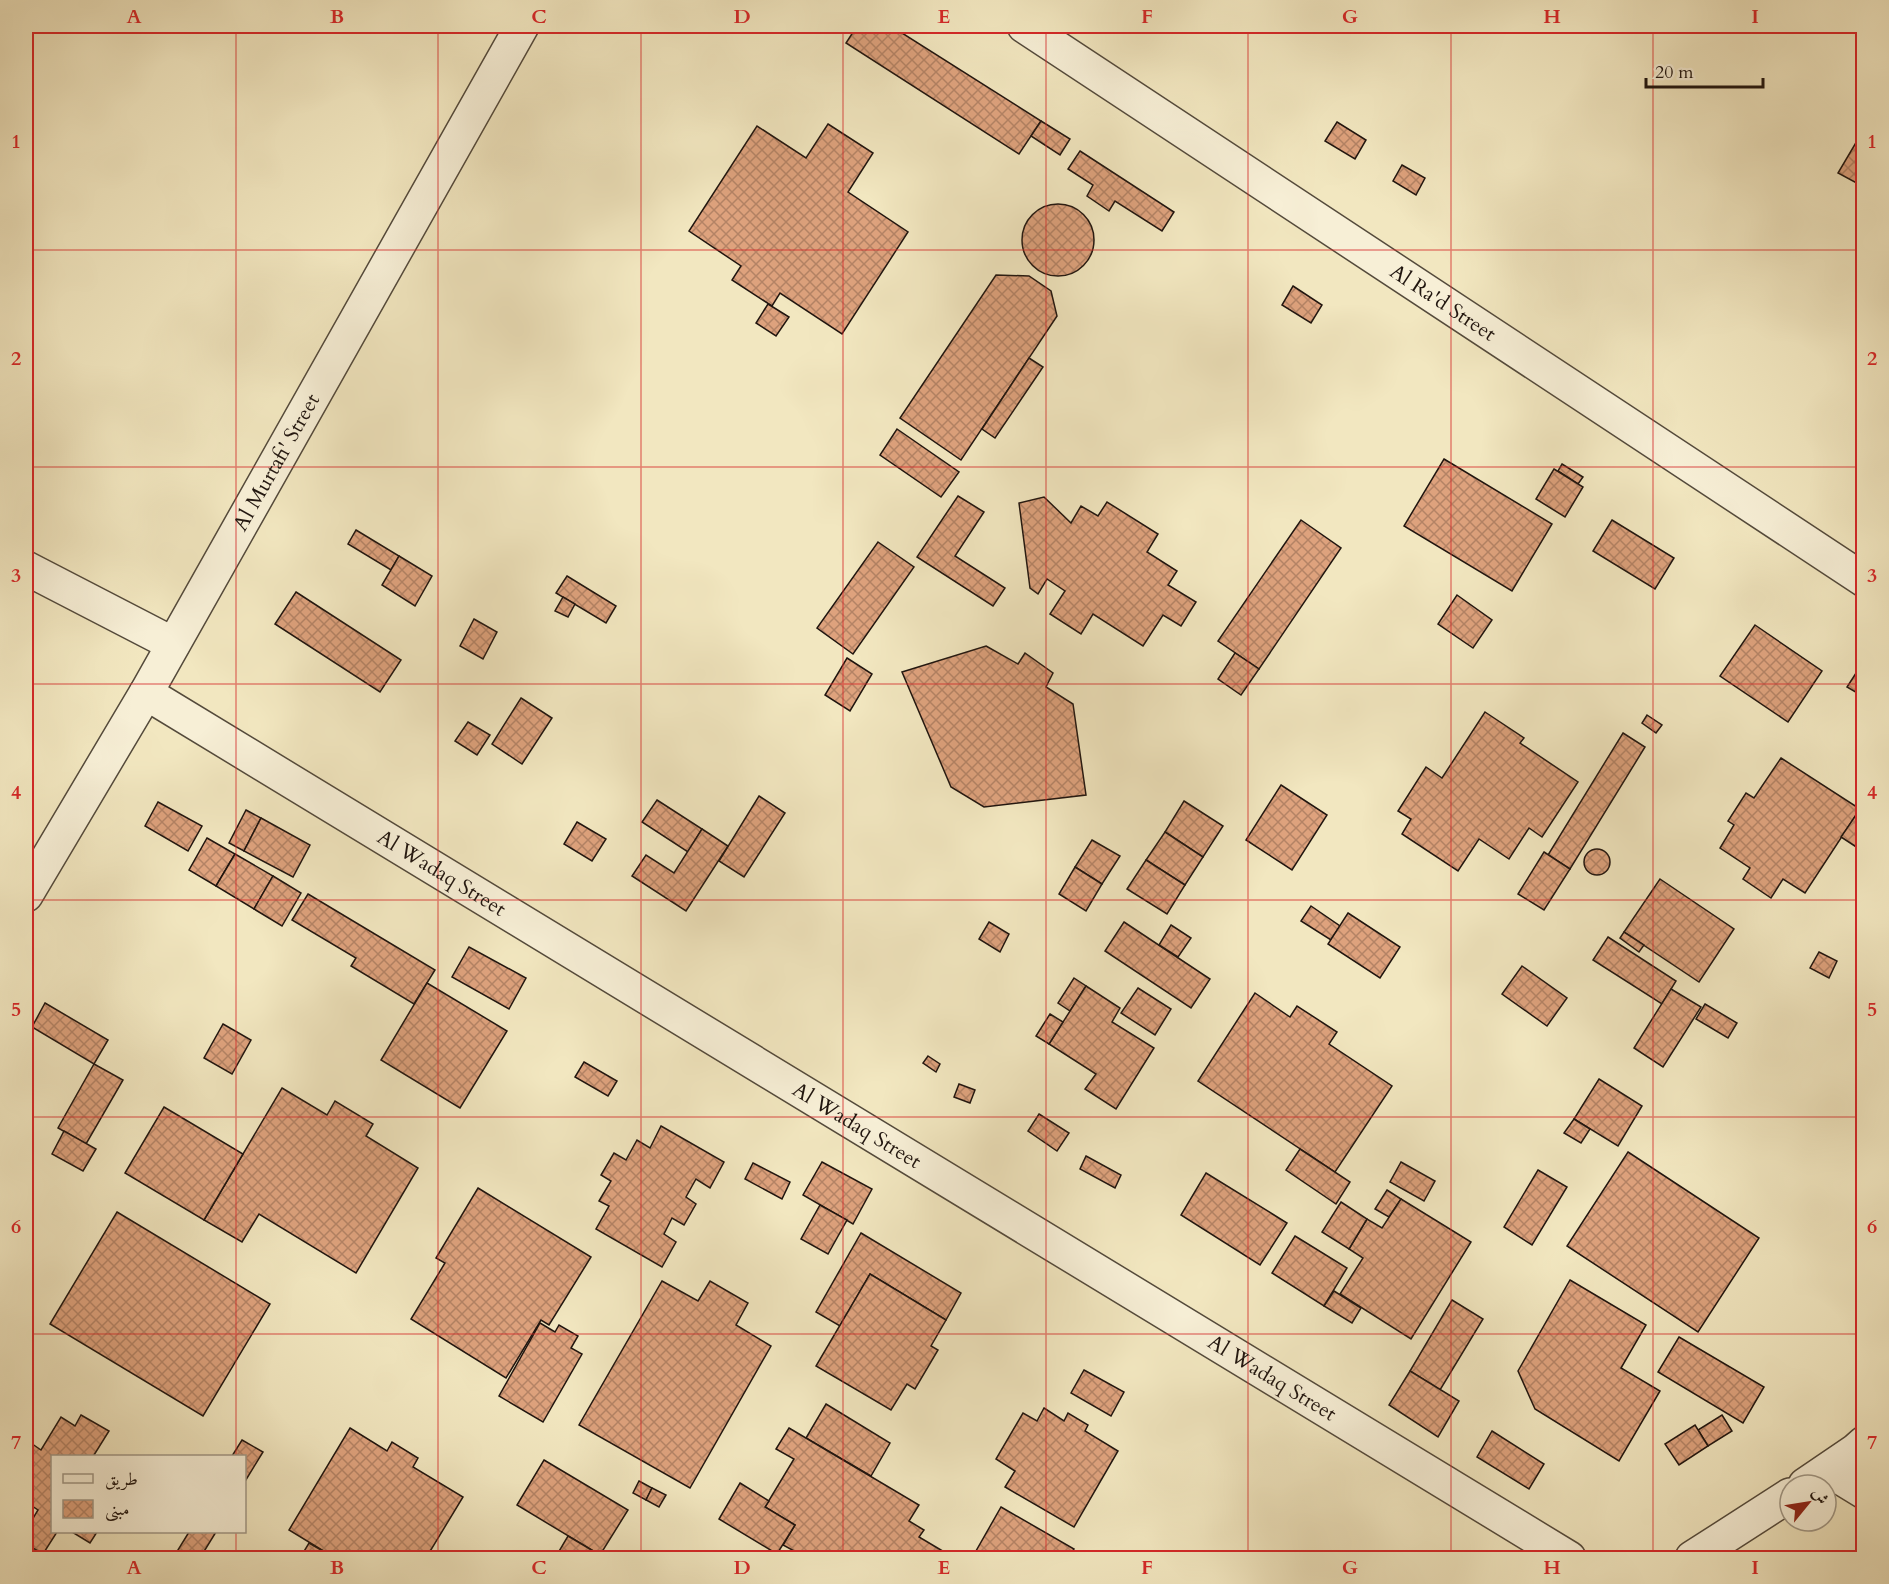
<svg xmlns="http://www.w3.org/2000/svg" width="1889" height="1584" font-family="Cardo,Amiri,serif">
  <defs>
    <pattern id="building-cross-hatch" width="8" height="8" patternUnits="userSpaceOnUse" patternTransform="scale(1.5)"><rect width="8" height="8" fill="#dea27d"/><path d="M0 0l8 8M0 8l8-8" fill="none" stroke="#b48365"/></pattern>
  </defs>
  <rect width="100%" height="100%" fill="#f2e7c0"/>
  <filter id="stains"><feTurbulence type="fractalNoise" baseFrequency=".00333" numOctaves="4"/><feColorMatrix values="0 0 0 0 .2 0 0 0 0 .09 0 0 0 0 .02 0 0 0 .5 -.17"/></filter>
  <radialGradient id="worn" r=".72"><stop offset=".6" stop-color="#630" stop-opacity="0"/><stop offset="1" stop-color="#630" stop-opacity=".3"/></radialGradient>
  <g fill="url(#building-cross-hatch)" stroke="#20150f" stroke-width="1.5">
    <path d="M857,26H891L1041,121L1019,154L846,43Z"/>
    <path d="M1041,121L1070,139L1060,155L1031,136Z"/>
    <path d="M1337,122L1366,140L1355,159L1325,141Z"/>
    <path d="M828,124L873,153L848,192L908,232L842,334L780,293L772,306L732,280L741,266L689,231L757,126L806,158Z"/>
    <path d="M1864,129V187L1838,173Z"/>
    <path d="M1080,151L1174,212L1162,231L1115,201L1109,211L1087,196L1093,185L1068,169Z"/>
    <path d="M1402,165L1425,178L1416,195L1393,181Z"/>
    <circle cx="1058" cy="240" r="36"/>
    <path d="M996,275L1029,276L1051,291L1057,316L961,460L900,418Z"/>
    <path d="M1293,286L1322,305L1311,323L1282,305Z"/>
    <path d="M768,304L789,317L776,336L756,323Z"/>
    <path d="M1029,358L1043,367L995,438L982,429Z"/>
    <path d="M897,429L959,472L941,497L880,455Z"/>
    <path d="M1444,459L1552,524L1512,591L1404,526Z"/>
    <path d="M1562,464L1583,477L1578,484L1558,471Z"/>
    <path d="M1554,469L1583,487L1565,517L1536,499Z"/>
    <path d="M958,496L984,512L955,556L1005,588L993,606L917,557Z"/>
    <path d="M1044,497L1071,523L1081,506L1098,516L1107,502L1158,534L1147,552L1177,571L1168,585L1196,602L1181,626L1163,615L1143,646L1093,614L1081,634L1050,614L1065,591L1047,579L1038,594L1030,588L1019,503Z"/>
    <path d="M1301,520L1341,548L1259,669L1218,641Z"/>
    <path d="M1612,520L1674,558L1655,589L1593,551Z"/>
    <path d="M356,530L399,556L391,570L348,544Z"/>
    <path d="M878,542L914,567L853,654L817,628Z"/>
    <path d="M399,556L432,576L415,606L382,585Z"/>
    <path d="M567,576L616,606L606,623L556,593Z"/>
    <path d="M296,592L401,660L380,692L275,624Z"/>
    <path d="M1457,595L1492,620L1473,648L1438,624Z"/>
    <path d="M563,597L575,604L568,617L555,611Z"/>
    <path d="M474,619L497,632L483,659L460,646Z"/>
    <path d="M1755,625L1822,671L1788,722L1720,676Z"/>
    <path d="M986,646L1018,664L1025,653L1053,673L1046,687L1073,704L1086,795L984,807L951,787L902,672Z"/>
    <path d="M1235,653L1259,669L1241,695L1218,679Z"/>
    <path d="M847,658L872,674L850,711L825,695Z"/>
    <path d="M1858,670L1864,673V697L1847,687Z"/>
    <path d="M521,698L552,718L522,764L492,744Z"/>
    <path d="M1485,712L1524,738L1520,743L1578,782L1542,837L1529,828L1509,859L1479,839L1458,871L1402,834L1411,819L1398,811L1426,767L1442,778Z"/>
    <path d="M1647,715L1662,725L1656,733L1642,723Z"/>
    <path d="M468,722L490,735L477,755L455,741Z"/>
    <path d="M1623,733L1645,747L1570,869L1548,855Z"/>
    <path d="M1781,758L1860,809L1805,893L1783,879L1771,898L1743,879L1750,868L1720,848L1734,825L1728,821L1746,793L1754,798Z"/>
    <path d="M1281,785L1327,815L1292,870L1246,840Z"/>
    <path d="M759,796L785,813L744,877L719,861Z"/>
    <path d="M657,800L702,829L688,852L642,822Z"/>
    <path d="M1184,801L1223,826L1203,857L1165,832Z"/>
    <path d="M158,802L202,826L188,851L145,826Z"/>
    <path d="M1860,809L1864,812V852L1841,837Z"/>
    <path d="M246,810L261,818L244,851L229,843Z"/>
    <path d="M261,818L310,845L293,877L244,851Z"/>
    <path d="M577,822L606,839L592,861L564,844Z"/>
    <path d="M702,829L728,846L686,911L632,876L646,855L674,873Z"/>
    <path d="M1165,832L1203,857L1185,885L1146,860Z"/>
    <path d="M207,838L235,854L216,886L189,870Z"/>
    <path d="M1092,840L1120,856L1102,884L1075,867Z"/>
    <circle cx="1597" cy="862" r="13"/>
    <path d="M1544,852L1570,869L1544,910L1518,894Z"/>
    <path d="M235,854L273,876L254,909L216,886Z"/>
    <path d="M1146,860L1185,885L1167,914L1127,889Z"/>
    <path d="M1075,867L1102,884L1086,911L1059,894Z"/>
    <path d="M273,876L301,893L282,926L254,909Z"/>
    <path d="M1660,879L1734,929L1699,982L1624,932Z"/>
    <path d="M308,894L435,970L414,1004L351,966L356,958L292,920Z"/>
    <path d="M1311,906L1340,926L1331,940L1301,921Z"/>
    <path d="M1348,913L1400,947L1380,978L1328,944Z"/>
    <path d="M989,922L1009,934L1000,952L979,939Z"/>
    <path d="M1124,922L1210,979L1191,1008L1105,951Z"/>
    <path d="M1171,925L1191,938L1178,957L1159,945Z"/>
    <path d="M1624,932L1644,945L1639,952L1620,938Z"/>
    <path d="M1608,937L1676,981L1662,1004L1593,960Z"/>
    <path d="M469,947L526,978L509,1009L452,977Z"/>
    <path d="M1819,952L1837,961L1829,978L1810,968Z"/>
    <path d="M1522,966L1567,998L1547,1026L1502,994Z"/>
    <path d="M1074,978L1086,986L1070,1011L1058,1003Z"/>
    <path d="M427,983L507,1031L460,1108L381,1060Z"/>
    <path d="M1086,986L1120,1008L1112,1022L1154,1048L1116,1109L1085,1089L1096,1074L1049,1044Z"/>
    <path d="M1138,988L1171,1009L1155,1035L1121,1013Z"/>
    <path d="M1671,989L1701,1007L1663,1067L1634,1048Z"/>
    <path d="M1255,993L1290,1017L1297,1006L1337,1032L1329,1044L1392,1086L1335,1172L1198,1081Z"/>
    <path d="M45,1003L108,1040L94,1064L32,1027Z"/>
    <path d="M1705,1004L1737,1023L1728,1038L1696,1019Z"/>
    <path d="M1050,1014L1063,1022L1049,1044L1036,1036Z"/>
    <path d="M223,1024L251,1040L232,1074L204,1058Z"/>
    <path d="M928,1056L940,1064L936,1072L923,1063Z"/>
    <path d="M584,1062L617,1081L608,1096L575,1077Z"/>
    <path d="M94,1064L123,1080L86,1144L58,1128Z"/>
    <path d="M1599,1079L1642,1106L1618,1146L1574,1119Z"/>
    <path d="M959,1084L975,1090L970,1103L954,1097Z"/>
    <path d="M282,1088L327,1115L335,1101L373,1124L366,1136L418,1168L356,1273L259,1214L242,1242L204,1220Z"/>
    <path d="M164,1107L243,1154L204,1220L125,1173Z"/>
    <path d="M1039,1114L1069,1133L1057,1151L1028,1131Z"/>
    <path d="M1574,1119L1590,1129L1581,1143L1564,1133Z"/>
    <path d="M661,1126L724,1162L710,1188L696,1179L686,1197L696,1204L684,1225L672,1218L664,1234L676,1242L662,1267L596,1229L609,1206L599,1201L611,1181L601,1175L614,1153L626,1160L637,1140L650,1148Z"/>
    <path d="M64,1131L96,1149L83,1171L52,1154Z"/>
    <path d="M1300,1149L1350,1182L1336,1204L1286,1170Z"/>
    <path d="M1628,1152L1759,1238L1698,1332L1567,1246Z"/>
    <path d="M1086,1156L1121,1175L1115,1188L1080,1169Z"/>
    <path d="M822,1162L872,1189L853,1224L803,1195Z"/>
    <path d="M1401,1162L1435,1181L1424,1201L1390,1182Z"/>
    <path d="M753,1163L790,1182L782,1199L745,1179Z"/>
    <path d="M1538,1170L1567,1187L1532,1245L1504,1227Z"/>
    <path d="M1206,1173L1287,1223L1260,1265L1181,1215Z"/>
    <path d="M478,1188L591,1257L549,1325L541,1320L506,1378L411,1319L445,1263L436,1258Z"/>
    <path d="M1387,1190L1401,1199L1389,1217L1375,1209Z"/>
    <path d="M1401,1199L1471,1242L1411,1339L1340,1294L1363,1258L1349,1249L1367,1219L1382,1228Z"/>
    <path d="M1341,1202L1367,1219L1349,1249L1322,1232Z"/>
    <path d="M820,1205L847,1220L828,1254L801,1239Z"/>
    <path d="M117,1212L270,1304L203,1416L50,1324Z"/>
    <path d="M861,1233L961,1293L946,1320L870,1274L840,1326L816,1312Z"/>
    <path d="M1295,1236L1347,1268L1324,1306L1272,1273Z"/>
    <path d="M870,1274L946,1320L931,1346L938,1350L915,1389L907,1384L891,1410L816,1366Z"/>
    <path d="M1570,1280L1646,1325L1621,1368L1660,1391L1619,1461L1535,1409L1518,1371Z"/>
    <path d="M662,1281L698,1301L710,1281L748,1303L736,1325L771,1346L690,1488L579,1425Z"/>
    <path d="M1334,1291L1361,1308L1352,1323L1324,1306Z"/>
    <path d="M1452,1300L1483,1319L1440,1390L1410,1371Z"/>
    <path d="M540,1323L555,1332L559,1325L578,1336L571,1348L582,1354L543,1422L499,1396Z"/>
    <path d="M1679,1337L1764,1387L1743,1423L1658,1372Z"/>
    <path d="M1084,1370L1124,1392L1111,1416L1071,1393Z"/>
    <path d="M1410,1371L1459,1401L1438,1437L1389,1405Z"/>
    <path d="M826,1404L890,1443L871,1476L806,1438Z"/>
    <path d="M1044,1408L1064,1421L1068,1413L1088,1425L1085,1431L1118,1451L1074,1527L1005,1487L1015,1471L996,1459L1023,1413L1037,1421Z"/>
    <path d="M81,1415L109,1431L94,1455L96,1456H52V1532H57L43,1554L26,1544V1530L38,1510L26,1502V1445L28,1441L41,1450L61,1417L75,1426Z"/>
    <path d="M1722,1415L1732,1431L1708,1446L1698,1430Z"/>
    <path d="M1695,1425L1708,1446L1679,1465L1665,1444Z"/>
    <path d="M350,1428L387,1451L392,1442L418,1458L413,1467L463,1497L426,1558H335L289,1530Z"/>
    <path d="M789,1428L919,1505L909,1521L924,1530L919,1537L951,1556L949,1558H807L783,1545L795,1525L765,1507L794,1459L776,1449Z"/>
    <path d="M1492,1431L1544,1464L1529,1489L1477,1457Z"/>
    <path d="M242,1440L263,1452L244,1483V1456H232Z"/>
    <path d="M544,1460L628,1510L600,1555L517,1505Z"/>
    <path d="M639,1481L652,1488L646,1500L633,1493Z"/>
    <path d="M740,1483L769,1501L765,1507L795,1525L777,1554L719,1519Z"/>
    <path d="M652,1488L666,1495L659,1507L646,1500Z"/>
    <path d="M1001,1507L1074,1549L1068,1558H972Z"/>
    <path d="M72,1532H97L90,1543Z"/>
    <path d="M189,1532H216L200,1558H173Z"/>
    <path d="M568,1536L600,1555L598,1558H555Z"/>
    <path d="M309,1543L335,1558H300Z"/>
    <path d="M26,1546L43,1557L42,1558H26Z"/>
  </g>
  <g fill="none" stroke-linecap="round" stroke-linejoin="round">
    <defs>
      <g id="minor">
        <path id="s1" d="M1024,26L1864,580"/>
        <path d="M26,568L173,644"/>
        <path id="s2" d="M146,693L1569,1558"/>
        <path id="s3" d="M26,895L146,693L522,26"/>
        <path d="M1828,1470L1864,1492"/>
        <path d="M1805,1485L1855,1451L1864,1443"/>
        <path d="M1692,1558L1790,1495"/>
      </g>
    </defs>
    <use href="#minor" stroke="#544a3b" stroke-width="36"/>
    <use href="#minor" stroke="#f7efd6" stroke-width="33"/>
  </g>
  <path fill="none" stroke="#d62828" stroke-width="1.5" stroke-opacity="0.55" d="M236,26V1456M438,26V1558M641,26V1558M843,26V1558M1046,26V1558M1248,26V1558M1451,26V1558M1653,26V1558M26,250H1864M26,467H1864M26,684H1864M26,900H1864M26,1117H1864M26,1334H1864M236,1532V1558"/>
  <g text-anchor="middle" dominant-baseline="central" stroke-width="4.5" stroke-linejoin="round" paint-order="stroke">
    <g font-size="21" fill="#20150f" stroke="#f7efd6">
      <text stroke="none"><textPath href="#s1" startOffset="502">Al Ra'd Street</textPath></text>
      <text stroke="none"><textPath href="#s3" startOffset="500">Al Murtafi' Street</textPath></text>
      <text stroke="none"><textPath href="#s2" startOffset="346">Al Wadaq Street</textPath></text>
      <text stroke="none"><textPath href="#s2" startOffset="832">Al Wadaq Street</textPath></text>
      <text stroke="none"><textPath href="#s2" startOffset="1318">Al Wadaq Street</textPath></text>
    </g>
  </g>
  <rect width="1889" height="1584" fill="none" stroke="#f2e7c0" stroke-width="66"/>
  <rect x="51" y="1455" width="195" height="78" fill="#f7efd6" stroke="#a19886" stroke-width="1.5"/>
  <rect x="63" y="1474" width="30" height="9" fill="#f7efd6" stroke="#a19886" stroke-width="1.5"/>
  <text x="105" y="1485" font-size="18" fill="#20150f">طريق</text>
  <rect x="63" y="1500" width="30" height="18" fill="url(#building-cross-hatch)" stroke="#a19886" stroke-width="1.5"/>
  <text x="105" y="1515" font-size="18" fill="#20150f">مبنى</text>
  <g transform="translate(1808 1503) rotate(60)"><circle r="28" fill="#f7efd6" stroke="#a19886" stroke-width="1.5"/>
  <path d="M0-4.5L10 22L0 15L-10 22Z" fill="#8f2418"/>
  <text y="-9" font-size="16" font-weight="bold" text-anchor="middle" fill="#20150f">ش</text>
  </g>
  <path d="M1646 78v9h117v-9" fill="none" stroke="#20150f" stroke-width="3"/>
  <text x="1655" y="78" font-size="18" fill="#20150f" stroke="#f7efd6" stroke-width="4.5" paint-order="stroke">20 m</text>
  <rect x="33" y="33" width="1823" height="1518" fill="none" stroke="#d62828" stroke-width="2"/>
  <g font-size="20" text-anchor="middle" font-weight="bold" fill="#d62828">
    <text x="134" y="23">A</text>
    <text x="337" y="23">B</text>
    <text x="539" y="23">C</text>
    <text x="742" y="23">D</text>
    <text x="944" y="23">E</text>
    <text x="1147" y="23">F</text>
    <text x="1350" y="23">G</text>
    <text x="1552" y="23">H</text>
    <text x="1755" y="23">I</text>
    <text x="16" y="148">1</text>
    <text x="1872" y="148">1</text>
    <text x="16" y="365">2</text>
    <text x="1872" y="365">2</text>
    <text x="16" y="582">3</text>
    <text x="1872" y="582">3</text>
    <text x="16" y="799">4</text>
    <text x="1872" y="799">4</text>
    <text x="16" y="1016">5</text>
    <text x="1872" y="1016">5</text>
    <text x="16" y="1233">6</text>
    <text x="1872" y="1233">6</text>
    <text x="16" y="1449">7</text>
    <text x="1872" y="1449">7</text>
    <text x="134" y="1574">A</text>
    <text x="337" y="1574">B</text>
    <text x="539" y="1574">C</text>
    <text x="742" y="1574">D</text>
    <text x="944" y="1574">E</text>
    <text x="1147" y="1574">F</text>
    <text x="1350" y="1574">G</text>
    <text x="1552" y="1574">H</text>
    <text x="1755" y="1574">I</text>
  </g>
  <rect width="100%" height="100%" filter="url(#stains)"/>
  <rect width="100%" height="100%" fill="url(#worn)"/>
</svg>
